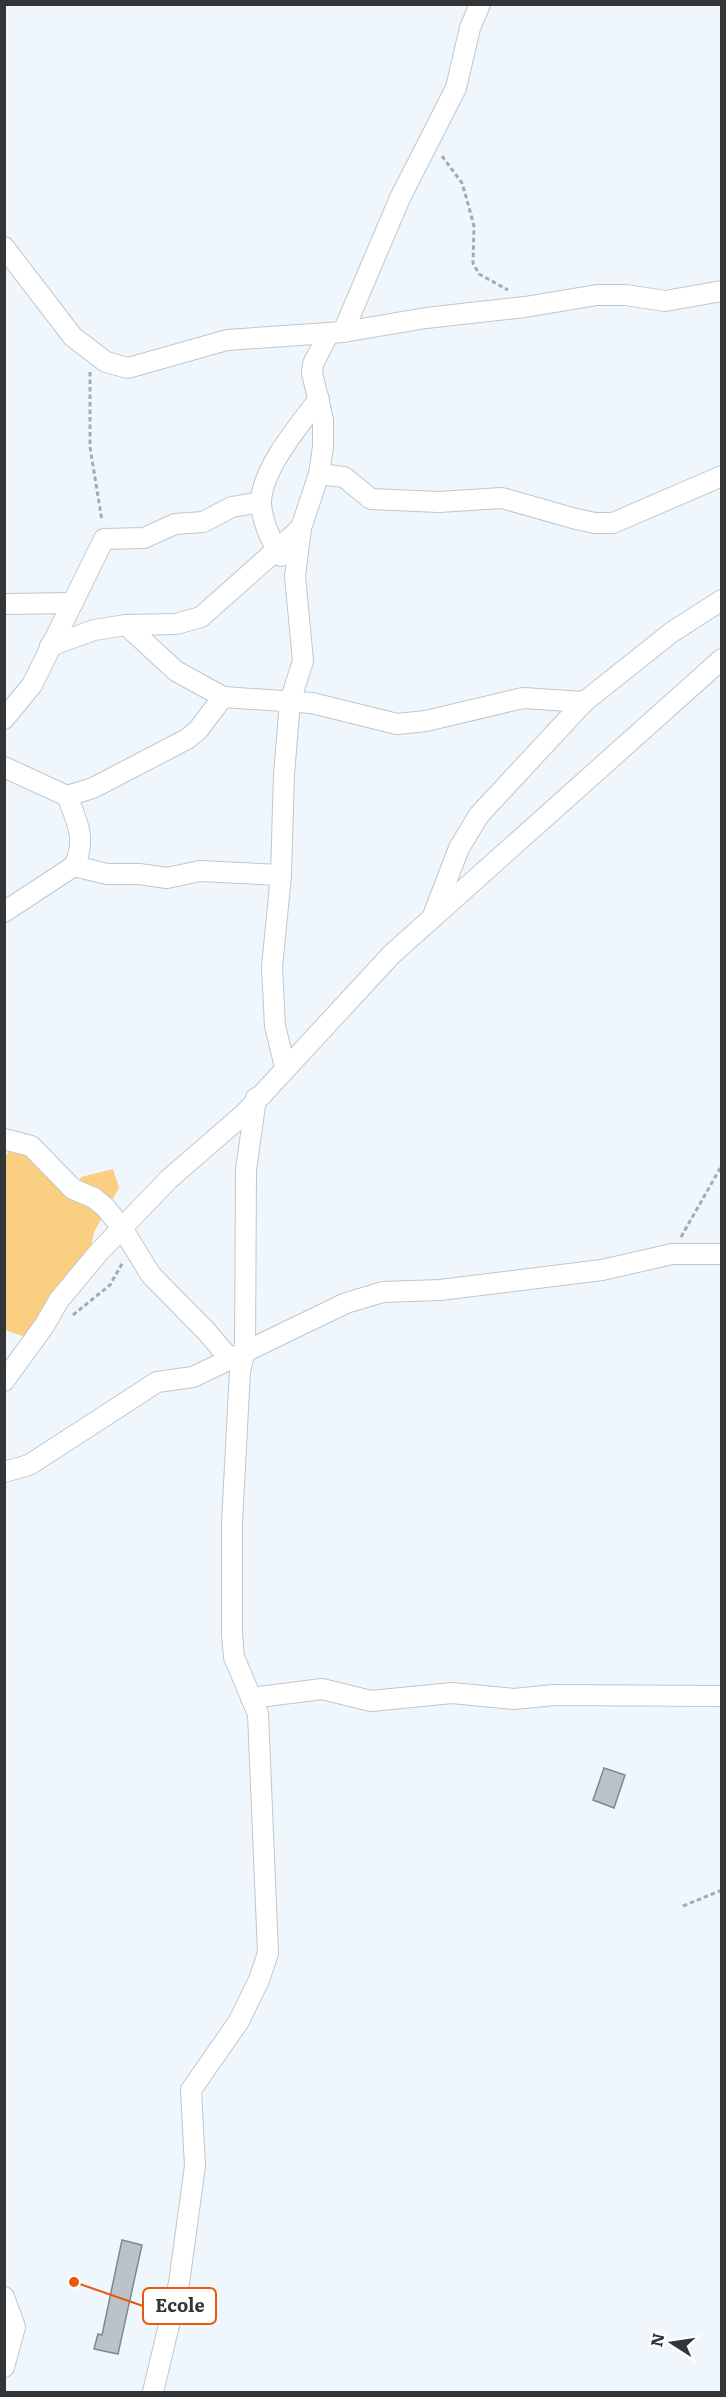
<svg xmlns="http://www.w3.org/2000/svg" width="726" height="2397" font-family="Literata,serif">
  <rect width="100%" height="100%" fill="#f0f7fc"/>
  <path fill="#facf82" d="M13,1144L75,1194L81,1177L113,1169L119,1188L94,1232L90,1252L34,1340L5,1330L4,1159Z"/>
  <g fill="#bcc3c8" stroke="#82888d" stroke-width="1.5">
    <path d="M604,1768L625,1775L614,1808L593,1800Z"/>
    <path d="M122,2240L142,2245L118,2354L94,2349L98,2334L102,2335Z"/>
  </g>
  <g fill="none" stroke-linecap="round" stroke-linejoin="round">
    <defs>
      <g id="street">
        <path d="M4,247L73,337L106,362L128,368L227,340L343,332L426,318L525,307L597,295H626L665,301L722,291"/>
        <path d="M343,332L400,198L456,88L470,28L480,4"/>
        <path d="M319,474L344,477L371,499L439,502L502,498L576,519L595,523H613L722,476"/>
        <path d="M281,556C272,543 262,521 261,504C260,471 300,424 319,399"/>
        <path d="M4,604L73,603"/>
        <path d="M126,625L176,671L223,697"/>
        <path d="M50,646L94,630L126,625L176,624L201,617L301,528"/>
        <path d="M4,719L32,685L104,539L144,538L175,524L203,522L232,507L261,502"/>
        <path d="M4,767L67,796C77,821 87,840 74,866L107,874H139L167,878L200,871L281,875"/>
        <path d="M67,796L93,788L187,739L198,730L223,697L312,703L397,724L426,721L523,698L584,702"/>
        <path d="M4,912L74,866"/>
        <path d="M434,913L459,848L479,815L584,702L672,632L722,600"/>
        <path d="M285,1067L275,1026L272,967L281,875L284,774L290,702L303,661L295,576L301,528L319,474L323,447V420L312,373L313,364L329,333"/>
        <path d="M4,1139L31,1146L73,1189L94,1198L105,1207L122,1228L151,1275L206,1331L230,1359"/>
        <path d="M4,1381L44,1326L59,1300L99,1252L169,1179L245,1113L392,954L722,659"/>
        <path d="M4,1472L29,1465L157,1382L193,1377L346,1303L383,1292L440,1290L602,1270L672,1254H722"/>
        <path d="M251,1698L322,1689L371,1701L452,1693L514,1699L554,1695L722,1696"/>
        <path d="M4,2297L15,2327L4,2367"/>
        <path d="M153,2392L179,2283L195,2166L191,2090L239,2021L259,1980L268,1953L258,1714L234,1657L232,1633V1523L240,1371L245,1351L246,1170L256,1098"/>
      </g>
    </defs>
    <use href="#street" stroke="#c0c7cc" stroke-width="22"/>
    <g stroke="#a5aaae" stroke-width="3" stroke-dasharray="4.5 3" stroke-linecap="butt">
      <path d="M442,156L462,183L467,200L474,226L473,263L479,274L508,290"/>
      <path d="M90,372V447L102,521"/>
      <path d="M681,1237L722,1165"/>
      <path d="M73,1315L110,1285L123,1262"/>
      <path d="M683,1906L722,1890"/>
    </g>
    <use href="#street" stroke="#fff" stroke-width="20"/>
  </g>
  <path fill="none" stroke="#e8590c" stroke-width="2" d="M74 2282L143 2306"/>
  <circle fill="#e8590c" stroke="#fff" stroke-width="2" cx="74" cy="2282" r="6"/>
  <rect fill="#fff" stroke="#e8590c" stroke-width="2" x="143" y="2288" width="73" height="36" rx="6"/>
  <g font-size="18" text-anchor="middle" font-weight="bold" fill="#333638">
    <text x="180" y="2312">Ecole</text>
  </g>
  <rect width="726" height="2397" fill="none" stroke="#333638" stroke-width="12"/>
  <g transform="translate(672 2343) rotate(282)" stroke="#ffffff" stroke-width="4.5" paint-order="stroke">
  <path d="M0-4.5L10 22L0 15L-10 22Z" fill="#333638"/>
  <text y="-9" font-size="16" font-weight="bold" text-anchor="middle" fill="#333638">N</text>
  </g>
</svg>
